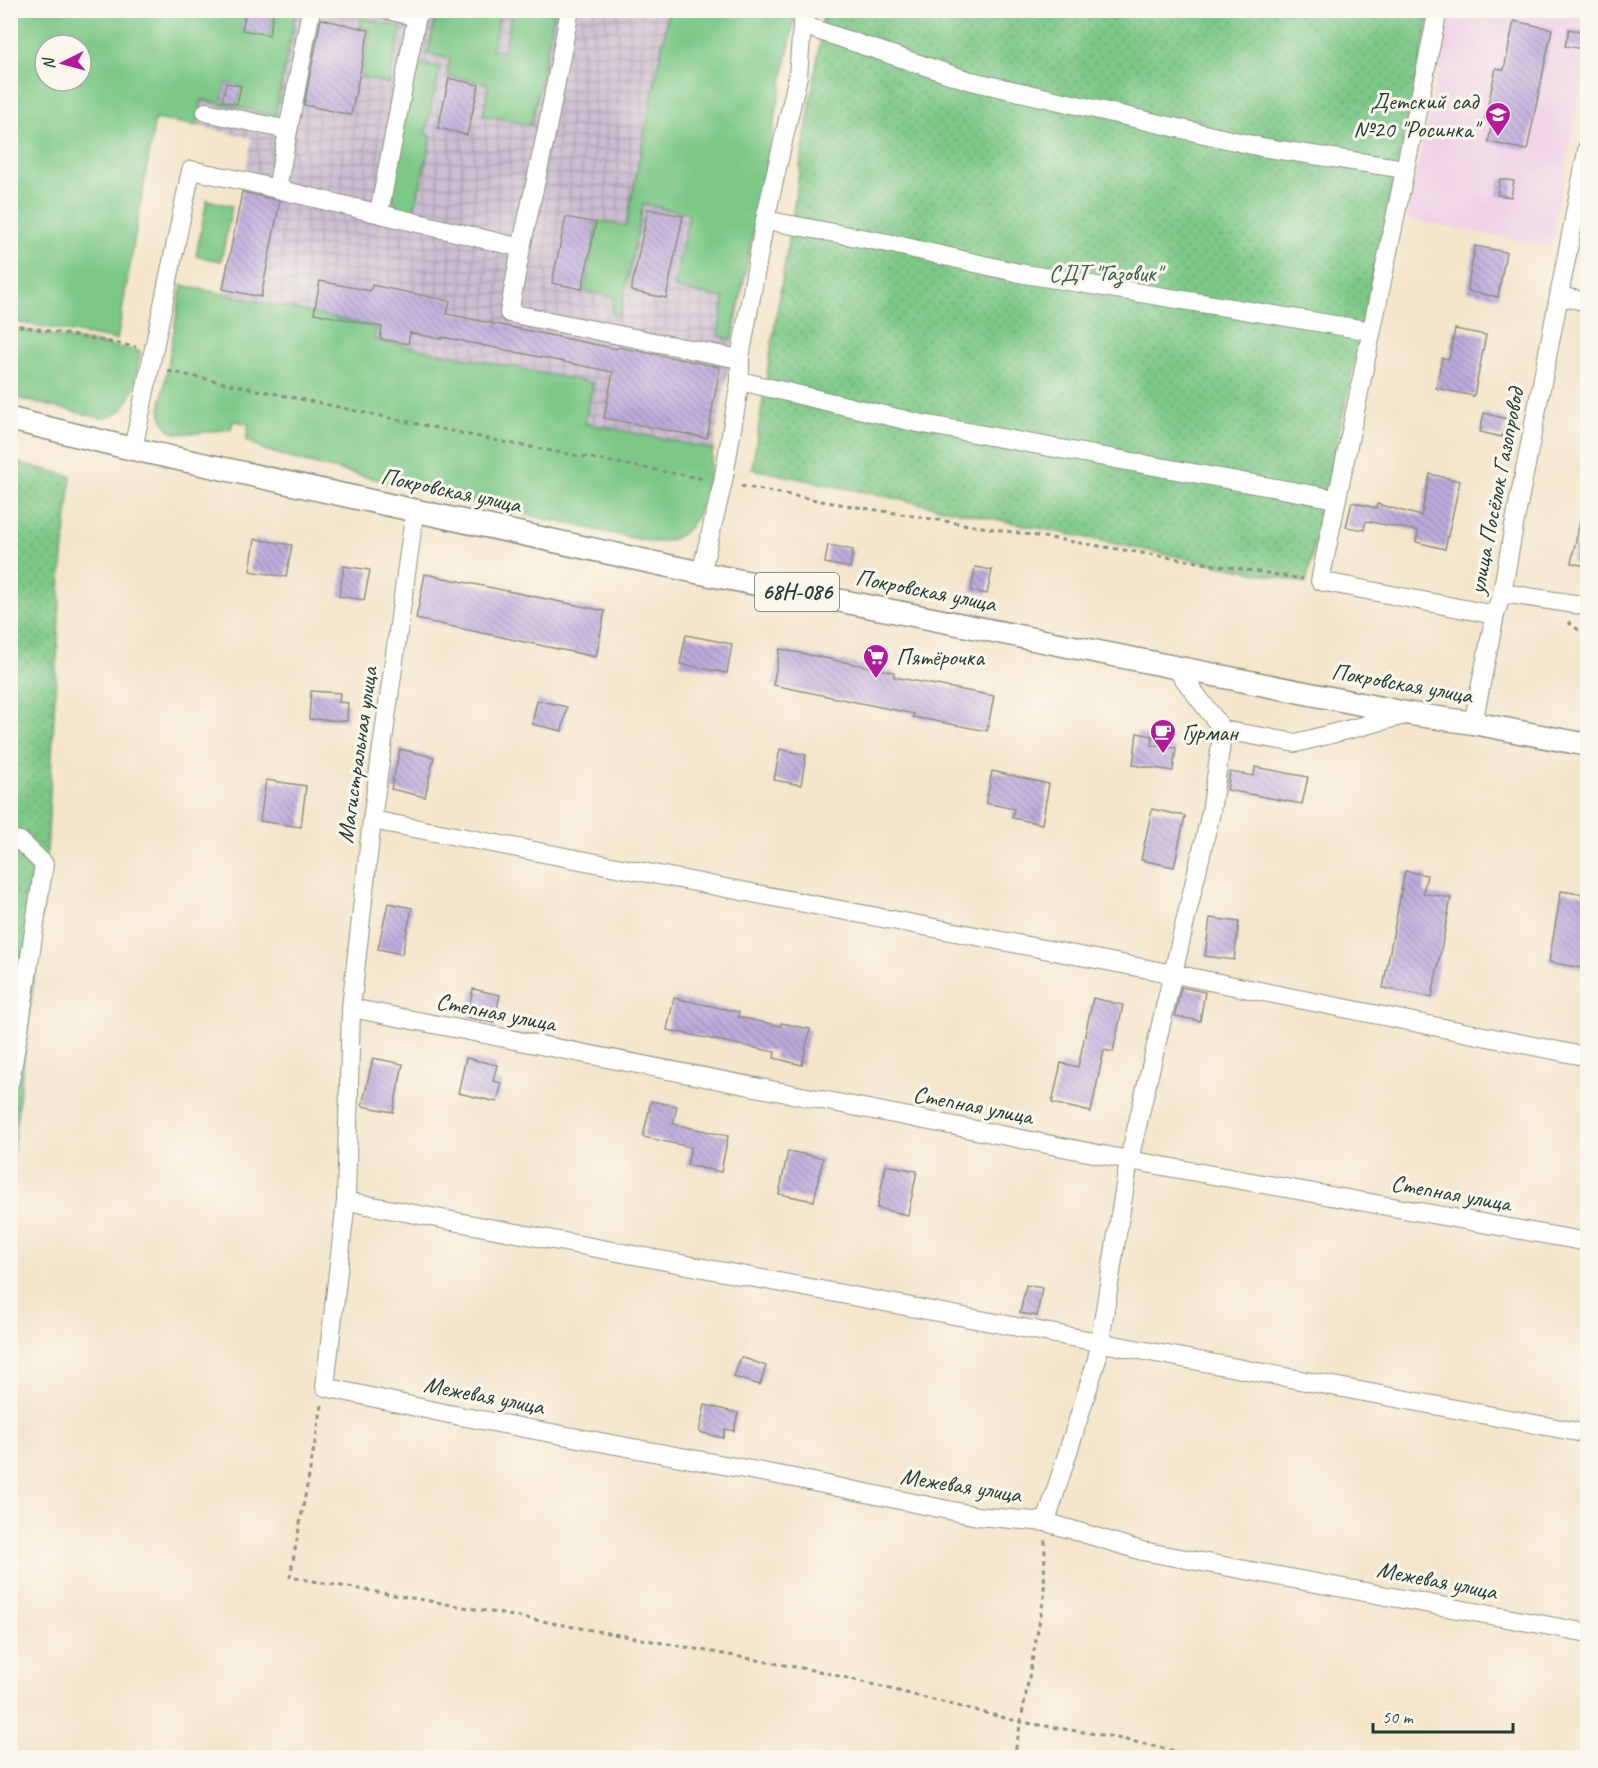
<svg xmlns="http://www.w3.org/2000/svg" width="1598" height="1768" font-family="Caveat,sans-serif">
  <defs>
    <pattern id="industrial-grid" width="8" height="8" patternUnits="userSpaceOnUse" patternTransform="scale(1.5)"><rect width="8" height="8" fill="#cdbed2"/><path d="M0 4h8M4 0v8" fill="none" stroke="#a69cab"/></pattern>
    <pattern id="garden-dots" width="8" height="8" patternUnits="userSpaceOnUse" patternTransform="scale(1.5)"><rect width="8" height="8" fill="#7cc887"/><path d="M2 2h.1M6 6h.1" fill="none" stroke="#65a46f" stroke-width="1.8" stroke-linecap="round"/></pattern>
    <pattern id="building-back-hatch" width="6" height="6" patternUnits="userSpaceOnUse" patternTransform="scale(1.5)"><rect width="6" height="6" fill="#beabdd"/><path d="M-1 5l2 2M0 0l6 6M5-1l2 2" fill="none" stroke="#9a8cb4"/></pattern>
  </defs>
  <rect width="100%" height="100%" fill="#fbf7ec"/>
  <filter id="ink" filterUnits="userSpaceOnUse"><feTurbulence type="fractalNoise" baseFrequency=".0167" numOctaves="2"/><feDisplacementMap in="SourceGraphic" scale="12" xChannelSelector="R" yChannelSelector="G"/><feConvolveMatrix kernelMatrix="1 2 1 2 8 2 1 2 1" color-interpolation-filters="sRGB"/></filter>
  <filter id="wash" filterUnits="userSpaceOnUse"><feTurbulence type="fractalNoise" baseFrequency=".008" numOctaves="4" result="noise"/><feDisplacementMap in="SourceGraphic" scale="24" xChannelSelector="R" yChannelSelector="G"/><feGaussianBlur stdDeviation="1.35" result="paint"/><feColorMatrix in="noise" values="0 0 0 0 0 0 0 0 0 0 0 0 0 0 0 0 0 1.4 0 .05"/><feComposite in="paint" operator="in"/></filter>
  <g filter="url(#wash)">
    <rect width="100%" height="100%" fill="#f4e5cb"/>
    <path fill="#efd0e6" d="M1451,11H1587V58L1550,246L1406,219Z"/>
    <path fill="url(#industrial-grid)" d="M218,11H796L713,449L585,423L223,293L252,138L197,126Z"/>
    <g fill="#7cc887" stroke="#4e825e" stroke-width="1.5" fill-rule="evenodd">
      <path d="M10,11H246L243,30L269,35L274,11H296L275,115L202,100L197,126L155,119L117,340L11,321ZM45,45H81V81H45ZM226,83L241,86L237,104L222,100Z"/>
      <path d="M437,11H501L492,49L503,52L513,11H555L531,125L483,115L489,84L447,75L450,59L428,54Z"/>
      <path d="M669,11H796L732,339L718,336L724,298L674,288L689,214L643,204L620,316L611,314L614,297L584,291L598,221L626,226Z"/>
      <path d="M361,18L401,27L389,84L361,77L371,29L360,27Z"/>
      <path d="M415,62L440,68L425,134L432,136L413,215L398,211L394,203L391,189Z"/>
      <path d="M207,200L232,206L221,261L196,256Z"/>
      <path d="M182,285L376,327L374,340L593,383L585,423L713,449C707,487 703,545 651,542L492,507L297,460L265,450L246,440L249,424L233,421L231,429C220,430 185,435 176,433C166,430 162,420 160,410Z"/>
      <path d="M11,328L140,351C136,376 134,416 102,418L11,397Z"/>
    </g>
    <g fill="url(#garden-dots)" stroke="#4e825e" stroke-width="1.5">
      <path d="M823,11H1431L1306,583L752,469L821,35Z"/>
      <path d="M11,461L71,476L61,575L46,873L11,1165Z"/>
    </g>
    <g id="blocks">
      <g fill="url(#building-back-hatch)">
        <path d="M246,10H274L269,35L242,30Z"/>
        <path d="M321,19L369,30L351,115L304,105Z"/>
        <path d="M1514,21L1552,29L1527,150L1488,142L1493,121L1485,119L1496,68L1504,70Z"/>
        <path d="M1569,29L1586,32L1583,49L1565,46Z"/>
        <path d="M449,78L479,85L467,135L438,128Z"/>
        <path d="M226,83L241,86L237,104L222,101Z"/>
        <path d="M1500,179L1514,181L1511,197L1497,195Z"/>
        <path d="M242,192L280,201L261,297L223,289Z"/>
        <path d="M648,209L683,216L666,298L631,291Z"/>
        <path d="M566,217L596,223L582,289L552,283Z"/>
        <path d="M1475,246L1506,252L1498,297L1467,291Z"/>
        <path d="M320,281L370,291L372,285L450,301L447,314L617,349L618,347L720,367L707,438L604,418L613,372L442,337V339L410,333L408,344L380,339L382,327L314,313Z"/>
        <path d="M1455,329L1486,335L1474,396L1436,388L1442,358L1449,359Z"/>
        <path d="M1484,413L1507,419L1502,437L1480,432Z"/>
        <path d="M1430,474L1460,481L1445,549L1416,542L1418,531L1366,521L1364,530L1346,527L1352,502L1376,508L1377,504L1421,516Z"/>
        <path d="M1581,517H1587V566L1571,563Z"/>
        <path d="M255,539L292,545L286,577L250,571Z"/>
        <path d="M828,545L853,550L850,568L825,563Z"/>
        <path d="M344,566L370,570L364,600L339,596Z"/>
        <path d="M975,567L992,570L987,594L971,591Z"/>
        <path d="M425,574L605,611L596,657L416,619Z"/>
        <path d="M686,635L732,644L727,673L680,664Z"/>
        <path d="M780,649L894,672V677L994,696L987,731L913,717L914,714L773,685Z"/>
        <path d="M311,691L340,693L339,702L348,703L347,721L309,719Z"/>
        <path d="M537,700L567,707L562,731L532,724Z"/>
        <path d="M1137,733L1153,736L1152,745L1176,748L1173,771L1133,765Z"/>
        <path d="M400,749L434,757L425,797L391,789Z"/>
        <path d="M780,749L806,755L801,785L774,780Z"/>
        <path d="M1255,767L1308,777L1302,804L1227,790L1230,772L1254,776Z"/>
        <path d="M992,771L1049,784L1042,824L1012,818L1014,809L986,803Z"/>
        <path d="M266,780L306,786L301,827L260,821Z"/>
        <path d="M1152,809L1185,816L1174,867L1141,860Z"/>
        <path d="M1405,871L1427,875L1423,893L1451,898L1432,997L1383,988Z"/>
        <path d="M1561,891L1587,895V969L1549,962Z"/>
        <path d="M388,903L412,908L402,954L378,949Z"/>
        <path d="M1210,918L1239,922L1234,960L1205,956Z"/>
        <path d="M1181,987L1205,992L1200,1021L1175,1016Z"/>
        <path d="M473,989L500,995L494,1023L467,1017Z"/>
        <path d="M674,998L739,1012L738,1017L781,1026V1023L810,1029L802,1065L774,1058L775,1052L667,1030Z"/>
        <path d="M1093,998L1123,1005L1113,1052L1104,1050L1091,1112L1052,1103L1061,1063L1078,1067Z"/>
        <path d="M373,1058L403,1064L393,1112L362,1106Z"/>
        <path d="M466,1058L497,1065L493,1081L502,1083L497,1102L458,1093Z"/>
        <path d="M651,1101L677,1106L673,1124L728,1136L721,1172L687,1165L691,1147L643,1137Z"/>
        <path d="M788,1151L823,1158L814,1201L779,1194Z"/>
        <path d="M886,1165L917,1171L908,1215L877,1208Z"/>
        <path d="M1026,1285L1042,1288L1037,1316L1020,1313Z"/>
        <path d="M741,1357L766,1366L760,1385L734,1377Z"/>
        <path d="M705,1405L738,1413L734,1431L725,1429L723,1438L699,1432Z"/>
      </g>
    </g>
  </g>
  <g filter="url(#ink)">
    <use href="#blocks" fill-opacity="0" stroke="#8a9180" stroke-width="1.5"/>
    <g fill="none" stroke-linecap="round" stroke-linejoin="round">
      <defs>
        <g id="minor">
          <path d="M388,10L417,17"/>
          <path d="M1438,10L1320,581L1495,615"/>
          <path d="M802,25L967,80L1261,147L1405,169"/>
          <path d="M206,112L288,130"/>
          <path d="M277,189L311,10"/>
          <path d="M379,213L418,10"/>
          <path d="M765,220L888,243L1019,273L1371,331"/>
          <path d="M521,248L509,313L729,357L740,358"/>
          <path d="M1559,296L1588,146"/>
          <path d="M740,381L918,423L1336,499"/>
          <path d="M133,449L191,170L244,181L521,248L545,139L570,10"/>
          <path d="M415,509L372,820L351,1008L346,1201L325,1387L444,1413L794,1478L977,1516L1046,1522L1142,1551L1588,1633"/>
          <path d="M701,573L723,482L740,381V358L765,220L798,76L802,25L806,10"/>
          <path d="M1502,593L1588,606"/>
          <path d="M1175,667L1223,730L1296,743L1409,714"/>
          <path d="M1473,723L1495,615L1502,593L1514,526L1559,296L1588,302"/>
          <path d="M372,820L1174,974L1588,1057"/>
          <path d="M10,839L20,841L44,864L19,1029L10,1026"/>
          <path d="M351,1008L1129,1160L1588,1242"/>
          <path d="M10,1081L19,1029"/>
          <path d="M346,1201L1588,1434"/>
          <path d="M1046,1522L1097,1359L1129,1160L1211,812L1223,730"/>
        </g>
        <path id="major" d="M10,419L133,449L701,573L1411,714L1473,723L1588,745"/>
      </defs>
      <use href="#minor" stroke="#8a9180" stroke-width="20"/>
      <use href="#major" stroke="#8a9180" stroke-width="25"/>
      <g stroke="#8a9180" stroke-width="3" stroke-dasharray="4.5 4.5" stroke-linecap="butt">
        <path d="M10,324L136,347"/>
        <path d="M168,371L503,442L705,479"/>
        <path d="M741,486L827,502L1303,579"/>
        <path d="M1568,622L1588,637"/>
        <path d="M322,1405L290,1577L464,1607L823,1672L1021,1722L1108,1736L1208,1758"/>
        <path d="M1014,1758L1044,1597L1045,1540"/>
      </g>
      <use href="#minor" stroke="#fff" stroke-width="18"/>
      <use href="#major" stroke="#fff" stroke-width="22"/>
    </g>
  </g>
  <defs>
    <symbol id="school-pin" viewBox="-11 -11 22 30"><path d="M0 17L-7.5 6A9.5 9.5 0 1 1 7.5 6Z" fill="#b5179e" stroke="#fbf7ec"/><path d="M0-5L7-2L0 1L-7-2ZM-4 1L0 2.5L4 1V4Q0 6-4 4Z" fill="#fff"/></symbol>
    <symbol id="supermarket-pin" viewBox="-11 -11 22 30"><path d="M0 17L-7.5 6A9.5 9.5 0 1 1 7.5 6Z" fill="#b5179e" stroke="#fbf7ec"/><path d="M-6-5.5h2.5l.6 2H6L4.5 2H-2.5L-4.4-4H-6ZM-1.5 3.2a1.3 1.3 0 1 0 .1 0ZM3 3.2a1.3 1.3 0 1 0 .1 0Z" fill="#fff"/></symbol>
    <symbol id="cafe-pin" viewBox="-11 -11 22 30"><path d="M0 17L-7.5 6A9.5 9.5 0 1 1 7.5 6Z" fill="#b5179e" stroke="#fbf7ec"/><path d="M-5.5-4.5H6V0H3Q3 3.5 0 3.5H-2.5Q-5.5 3.5-5.5 0ZM3-3.2v2h1.7v-2ZM-6 4.5H4V6H-6Z" fill="#fff"/></symbol>
  </defs>
  <g fill-rule="evenodd">
    <use href="#school-pin" x="1483" y="100" width="30" height="40"/>
    <use href="#supermarket-pin" x="861" y="642" width="30" height="40"/>
    <use href="#cafe-pin" x="1148" y="717" width="30" height="40"/>
  </g>
  <g text-anchor="middle" dominant-baseline="central" stroke-width="6" stroke-linejoin="round" paint-order="stroke">
    <rect fill="#fbf7ec" stroke="#61756b" stroke-width="1.5" x="755" y="573" width="84" height="38" rx="4.5"/>
    <g font-size="22" font-weight="bold" fill="#1f3d34">
      <text x="797" y="592">68Н-086</text>
    </g>
    <g font-size="24" fill="#1f3d34" stroke="#fbf7ec" text-anchor="start">
      <text x="1478" y="101" text-anchor="end">Детский сад<tspan x="1478" dy="28">№20 "Росинка"</tspan></text>
      <text x="896" y="657">Пятёрочка</text>
      <text x="1182" y="732">Гурман</text>
    </g>
    <g font-size="24" fill="#366049" stroke="#fbf7ec">
      <text x="1105" y="273">СДТ "Газовик"</text>
    </g>
    <g font-size="24" fill="#1f3d34" stroke="#fbf7ec">
      <text transform="translate(451 490) rotate(12)">Покровская улица</text>
      <text transform="translate(1496 491) rotate(-79)">улица Посёлок Газопровод</text>
      <text transform="translate(926 590) rotate(11)">Покровская улица</text>
      <text transform="translate(1402 683) rotate(10)">Покровская улица</text>
      <text transform="translate(357 755) rotate(-82)">Магистральная улица</text>
      <text transform="translate(496 1012) rotate(11)">Степная улица</text>
      <text transform="translate(973 1105) rotate(11)">Степная улица</text>
      <text transform="translate(1451 1193) rotate(10)">Степная улица</text>
      <text transform="translate(484 1395) rotate(11)">Межевая улица</text>
      <text transform="translate(961 1485) rotate(9)">Межевая улица</text>
      <text transform="translate(1437 1580) rotate(11)">Межевая улица</text>
    </g>
  </g>
  <rect width="1598" height="1768" fill="none" stroke="#fbf7ec" stroke-width="36"/>
  <g transform="translate(63 63) rotate(264)"><circle r="28" fill="#fbf7ec" stroke="#a3ada2" stroke-width="1.5"/>
  <path d="M0-4.5L10 22L0 15L-10 22Z" fill="#b5179e"/>
  <text y="-9" font-size="16" font-weight="bold" text-anchor="middle" fill="#1f3d34">N</text>
  </g>
  <path d="M1373 1723v9h140v-9" fill="none" stroke="#1f3d34" stroke-width="3"/>
  <text x="1382" y="1723" font-size="18" fill="#1f3d34" stroke="#fbf7ec" stroke-width="4.5" paint-order="stroke">50 m</text>
</svg>
